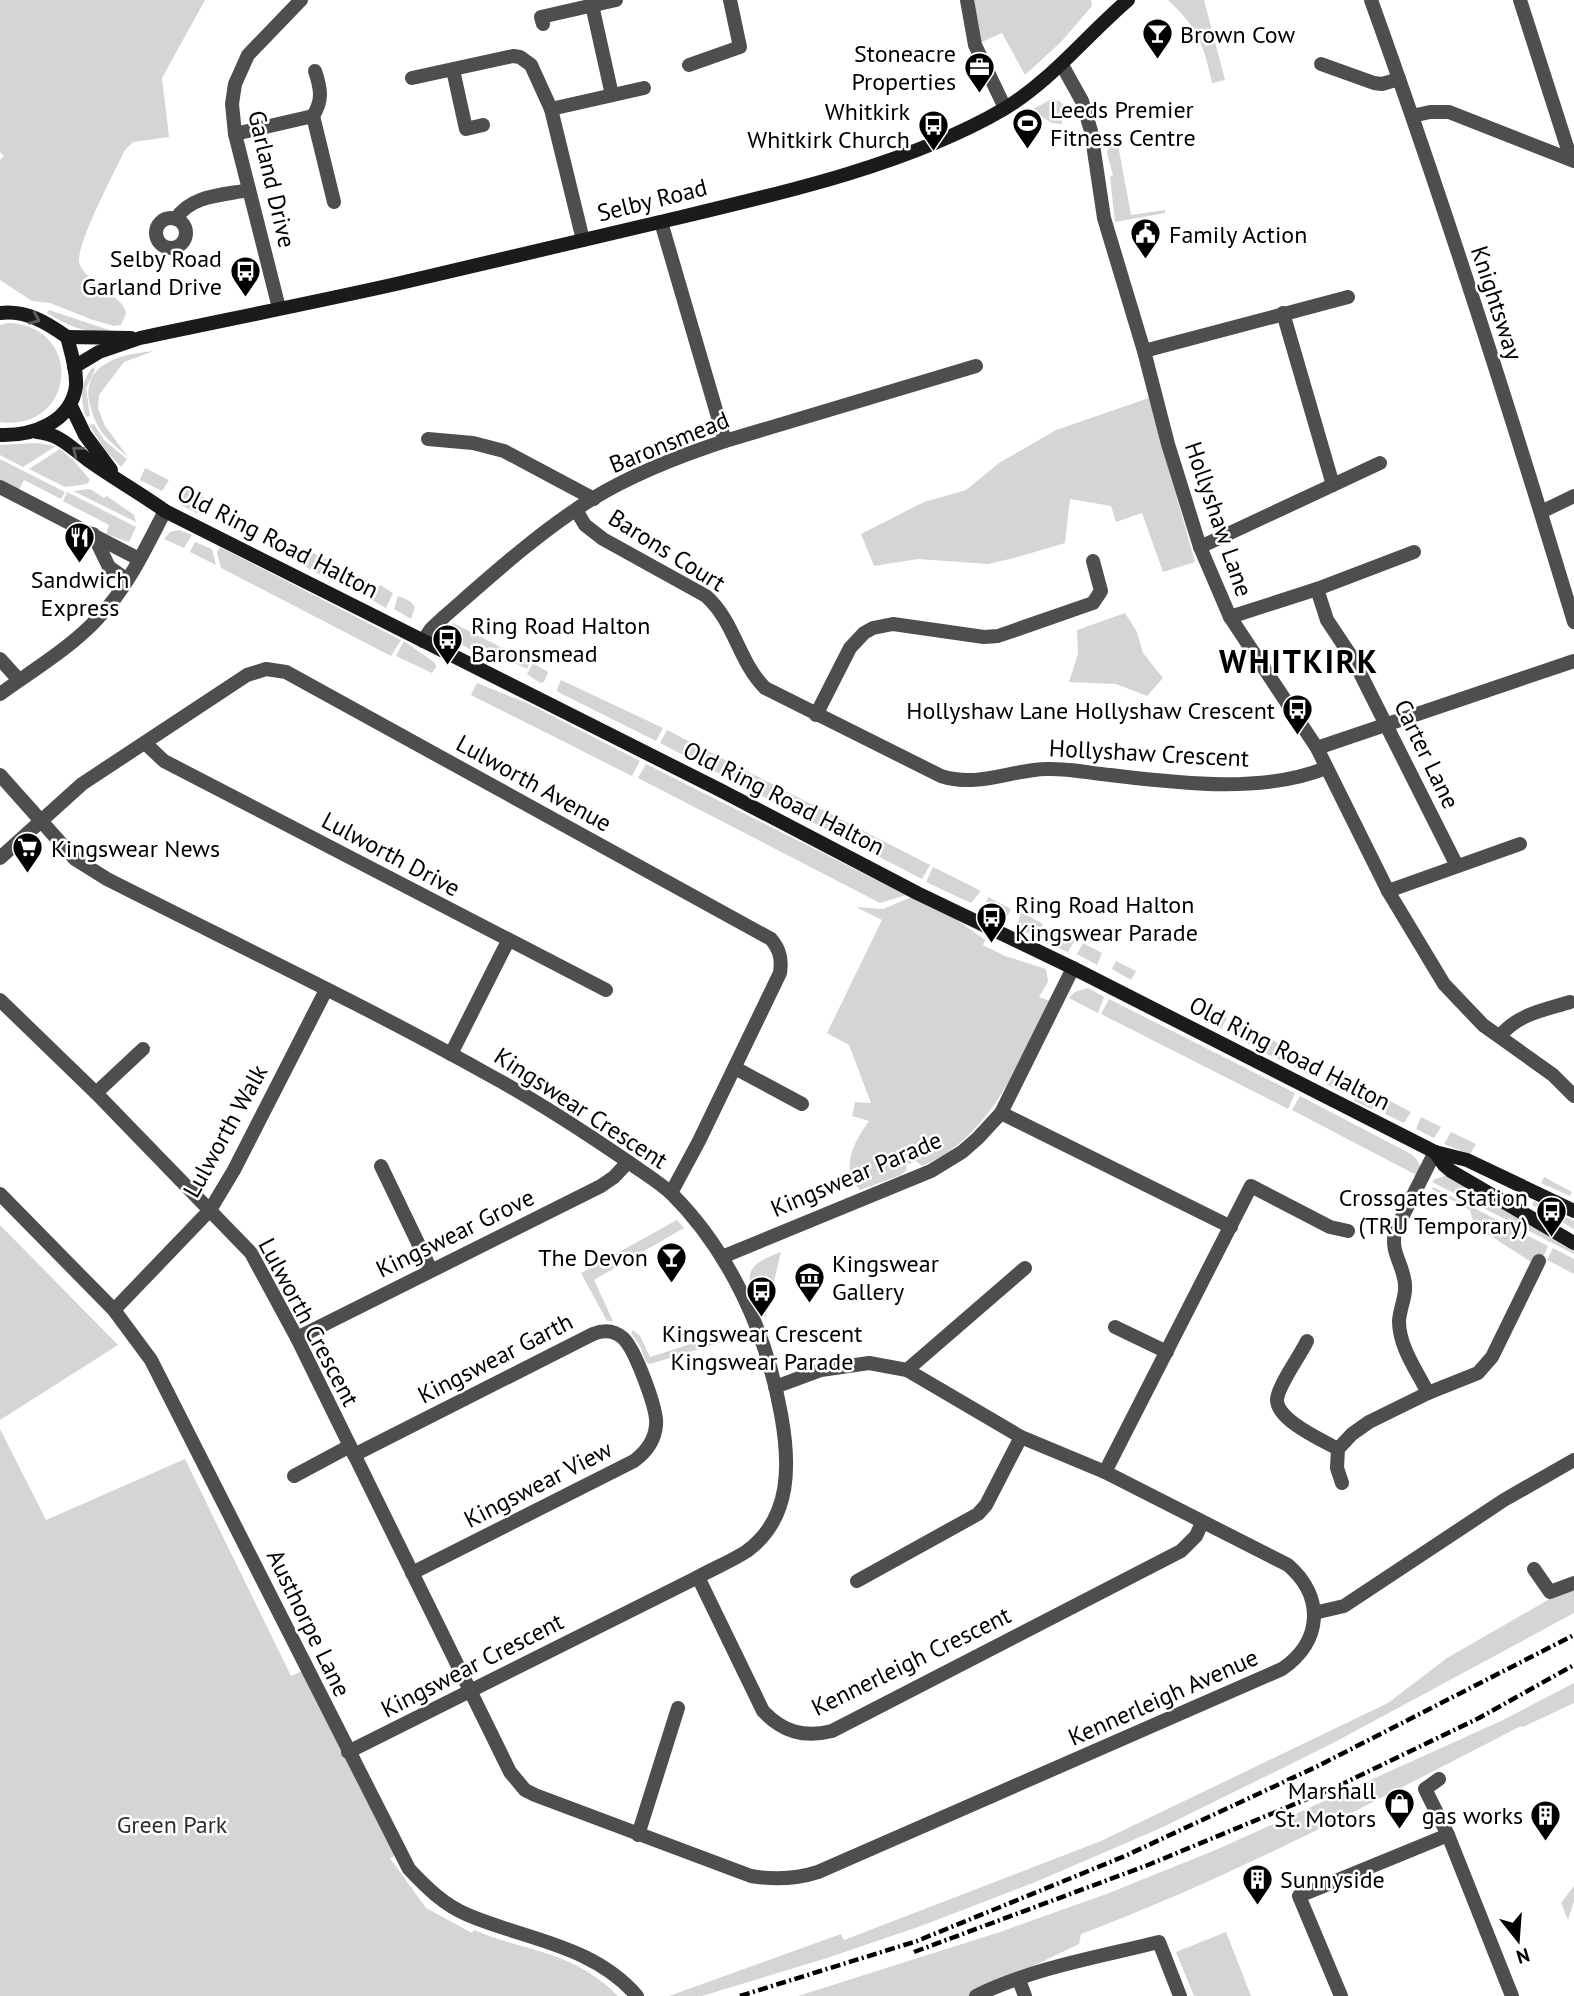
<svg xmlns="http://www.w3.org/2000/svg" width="1574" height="1996" font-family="'PT Sans',sans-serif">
  <rect width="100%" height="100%" fill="#fff"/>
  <g fill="#d5d5d5">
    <path d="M0,0H205L162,78L169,137L133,142L125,150C115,171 77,242 79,262C81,270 90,278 95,284C105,292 124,300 126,313L121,325L114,326L93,320L50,303L32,301L0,280V160L4,156L0,152Z"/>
    <path d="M967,0H1091L1092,6L1061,42L1025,75L1002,33L975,45Z"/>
    <path d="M1168,0H1204L1225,80L1212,83C1204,45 1197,27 1168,0Z"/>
    <path d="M1050,100L1059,101L1068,108L1069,112H1062V124L1052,123L1031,110Z"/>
    <path d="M1117,139L1131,215L1165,210V213L1115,222L1110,177L1113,175L1107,154L1109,144Z"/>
    <path d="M49,310L112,331C84,333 72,328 47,313Z"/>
    <path d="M9,323C85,327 75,432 0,422V325Z"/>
    <path d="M154,351L124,362L99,395L98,408L105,426L128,457C120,450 111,443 104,435C97,426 93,416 90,405C80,363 122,354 154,351Z"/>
    <path d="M93,367L95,370L86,388L90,416L86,417C80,399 80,382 93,367Z"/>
    <path d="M1149,398L1195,562L1163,572L1142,513L1116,522L1111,506L1070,499L1065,543L1014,558L988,564L918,559L874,566L861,534L924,502L966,490L999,463L1056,430Z"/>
    <path d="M94,424L104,440L127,459L121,467L105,450L89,425Z"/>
    <path d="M37,443L56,446L23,467L0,455V445Z"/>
    <path d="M60,449L74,461L90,480L87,484L65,487L29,469Z"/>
    <path d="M0,459L65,492L61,499L24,480L18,491L0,481Z"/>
    <path d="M145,468L169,480L162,491L140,480Z"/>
    <path d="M184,487L208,500L201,512L196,513L181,505L180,499Z"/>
    <path d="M90,489L104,498L107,496L134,515L136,522L73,491Z"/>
    <path d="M67,492L136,527L129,542L106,534L109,525L63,501Z"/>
    <path d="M179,530L192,535L184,548L164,539L170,532Z"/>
    <path d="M195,542L212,549L216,565L190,552Z"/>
    <path d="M220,547L401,640L391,656L221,568L217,553Z"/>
    <path d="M309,551L337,565L330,580L304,566L303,562Z"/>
    <path d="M342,569L369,581L362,595L338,582Z"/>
    <path d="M380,585L393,593L386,608L372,600Z"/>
    <path d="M398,596L410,601L415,607L411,619L394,609Z"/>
    <path d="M1125,613L1137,632L1143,653L1163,678L1147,696L1116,684L1069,682L1078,654L1077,630Z"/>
    <path d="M453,623L530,662L527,669L496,654C482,659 463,645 450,638V628Z"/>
    <path d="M404,641L435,663L436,667L432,673L396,656Z"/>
    <path d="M533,663L548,672L544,682L540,683L527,674Z"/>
    <path d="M561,680L663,728L656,741L558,692L557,689Z"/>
    <path d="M477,683L529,704L640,761L632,776L471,695Z"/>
    <path d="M667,730L930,865L922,879L660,743Z"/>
    <path d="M646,764L906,895L880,903L638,778Z"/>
    <path d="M933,867L981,891L971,903L926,882Z"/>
    <path d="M912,897L953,917L985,940L983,945L1005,956L1046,969L1048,982L1039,997L1050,1001C1017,1064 992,1137 922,1166L916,1161L906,1165L907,1169L901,1175L860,1190C839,1168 854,1142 869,1121L852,1116L855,1102L871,1103L849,1045L827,1033L882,920L856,907L883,909Z"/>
    <path d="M988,897L1011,909L1005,921L984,911Z"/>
    <path d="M1021,912L1043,924L1036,937L1017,927Z"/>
    <path d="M1050,928L1075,940L1068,952L1046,943L1045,938Z"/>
    <path d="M1083,943L1102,953L1097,965L1077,954Z"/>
    <path d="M1116,961L1136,971L1131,980L1112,969Z"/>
    <path d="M1088,988L1104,997L1098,1013L1069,998L1075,992Z"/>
    <path d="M1109,999L1295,1093L1288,1109L1101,1014Z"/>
    <path d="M1207,1007L1227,1018L1221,1029L1202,1019Z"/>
    <path d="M1238,1023L1258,1034L1251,1045L1233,1037V1032Z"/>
    <path d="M1269,1038L1290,1050L1282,1061L1264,1053L1263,1048Z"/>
    <path d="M1299,1054L1314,1061L1307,1074L1294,1067Z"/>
    <path d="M1330,1070L1350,1080L1343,1093L1326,1084L1325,1079Z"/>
    <path d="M1359,1086L1379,1097L1372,1109L1354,1101Z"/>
    <path d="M1300,1096L1411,1154C1418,1159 1423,1168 1420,1177L1292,1110Z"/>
    <path d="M1390,1101L1411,1112L1404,1123L1385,1114Z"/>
    <path d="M1421,1117L1441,1127L1434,1138L1416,1129Z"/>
    <path d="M1451,1132L1476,1144L1470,1154L1444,1144Z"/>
    <path d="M1448,1175L1574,1249V1254L1432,1182L1435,1179Z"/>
    <path d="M1544,1177L1572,1192L1570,1196L1541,1183Z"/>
    <path d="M1433,1187L1548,1246L1542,1260L1531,1262L1474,1225L1470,1210L1432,1189Z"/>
    <path d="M1534,1201L1574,1221V1229L1532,1205Z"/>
    <path d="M677,1220L684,1228L594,1280L613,1321H607L581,1273Z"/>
    <path d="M0,1225L118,1345L0,1420Z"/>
    <path d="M1553,1248L1574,1259V1274L1547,1260Z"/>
    <path d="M781,1252L765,1319C749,1282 735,1268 781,1252Z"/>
    <path d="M740,1328L742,1336L650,1364L646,1362L640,1346L631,1333L633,1330L640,1336L650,1357Z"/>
    <path d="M0,1429L46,1520L185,1459L291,1676L307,1669L401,1853L390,1858L426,1908L472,1933L474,1930C529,1953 572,1950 618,1996H0Z"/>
    <path d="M1574,1585V1613L1333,1743L1163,1827L1038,1881L921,1926L827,1958L702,1996H669L841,1934L844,1940L1101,1841L1388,1703L1447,1658Z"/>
    <path d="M1574,1683V1703L1523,1727L1521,1726C1377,1800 1233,1877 1081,1934L1079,1944L971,1996H798L1000,1932L1109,1893L1218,1849L1503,1720Z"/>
    <path d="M1574,1886V1901L1568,1920L1561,1903Z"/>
    <path d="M1226,1932L1251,1996H1194L1176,1952Z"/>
  </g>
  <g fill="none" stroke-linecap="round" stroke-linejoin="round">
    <g stroke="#4e4e4e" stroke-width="14">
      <path d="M1371,0C1445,205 1511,413 1574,622"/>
      <path d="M1520,0L1571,159"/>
      <path d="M592,5L612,95"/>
      <path d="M543,24L541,17L616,0"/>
      <path d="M1321,64L1374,83L1382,84L1399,79"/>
      <path d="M689,65L740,47L730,0"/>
      <path d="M453,70L466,129L483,125"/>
      <path d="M412,78L513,56L520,57L531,65L551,109L583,240"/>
      <path d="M551,109L644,88"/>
      <path d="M313,116C323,100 321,89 315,71"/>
      <path d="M1412,116L1430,112H1449L1574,161"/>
      <path d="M235,134L313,116L334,202"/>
      <circle cx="171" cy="233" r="15"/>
      <path d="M176,219C190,195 224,195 249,190"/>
      <path d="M661,222L725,441"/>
      <path d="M279,308L235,134L232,104L235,84L248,55L301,0"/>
      <path d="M1283,313L1333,485"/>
      <path d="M1144,351L1348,297"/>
      <path d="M428,439L473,443L504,451L594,499"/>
      <path d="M0,487L139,559"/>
      <path d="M576,510L585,525L603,539L706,596C735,622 738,661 765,688L941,776C978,788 1010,770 1046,769C1067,768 1089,773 1110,775C1178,783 1262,794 1326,768"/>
      <path d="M1541,512L1574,496"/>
      <path d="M93,534L109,567L127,580"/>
      <path d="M1200,547L1380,463"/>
      <path d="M1317,589L1327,620L1353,659L1457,866"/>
      <path d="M1230,617L1317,589L1414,552"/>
      <path d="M423,641L431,629L445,616C492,575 539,532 592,499C633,474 679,456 725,441L976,366"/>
      <path d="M0,659L19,680"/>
      <path d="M0,694C33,670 72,647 99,617C128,587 146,547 165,511"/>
      <path d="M816,715L850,648L864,633L873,628L893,624L984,637L998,636L1093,603L1101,591L1093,561"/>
      <path d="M145,743L164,761L606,990"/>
      <path d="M1317,748L1574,661"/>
      <path d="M0,775L75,859L107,879C235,944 366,1006 491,1076C539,1102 583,1131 627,1161C642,1172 659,1182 672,1194C730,1252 767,1334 781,1414C790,1463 792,1518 747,1551C732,1561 714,1568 698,1577L348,1752"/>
      <path d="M0,858L82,784L247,675L266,669L286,672L771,939C780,950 782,959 780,973L699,1141L671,1193"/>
      <path d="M1388,891L1520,844"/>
      <path d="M0,1000L96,1093L251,1253L297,1338L510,1772L525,1790L535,1795L751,1876C774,1880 796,1879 818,1872L1282,1669C1322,1642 1325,1597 1288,1565L1105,1472L1021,1437L907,1370L869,1363L821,1370L775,1387"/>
      <path d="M1500,1036C1518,1014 1544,1010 1570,1002"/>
      <path d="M451,1054L508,941"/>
      <path d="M735,1068L802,1104"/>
      <path d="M96,1093L143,1049"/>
      <path d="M1001,1113L1231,1227"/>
      <path d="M381,1166L431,1270"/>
      <path d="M0,1194L114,1310L151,1360L409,1869C427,1888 444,1905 468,1915C527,1940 593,1945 637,1996"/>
      <path d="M722,1257L931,1171L962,1152L978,1138L1001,1113L1073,968"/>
      <path d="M114,1310L210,1210L234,1170L326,990"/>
      <path d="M1115,1327L1167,1352"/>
      <path d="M297,1338L601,1186L614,1177L628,1162"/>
      <path d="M1307,1341C1300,1356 1279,1384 1277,1399C1276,1420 1322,1440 1338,1449L1337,1468L1342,1483"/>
      <path d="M907,1370L1025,1268"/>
      <path d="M1428,1393C1417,1371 1399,1347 1399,1321C1400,1306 1408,1294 1404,1278C1400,1259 1391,1252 1395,1231L1435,1152"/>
      <path d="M1338,1449L1352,1434L1369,1422L1428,1393L1478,1373L1492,1357L1539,1261"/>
      <path d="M354,1455L593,1334C603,1330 614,1330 623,1338C635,1349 658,1410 656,1425C655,1440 646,1452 634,1461L412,1573"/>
      <path d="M1105,1472L1251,1186L1330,1227L1348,1231"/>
      <path d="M294,1476L350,1446"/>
      <path d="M1534,1569L1550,1592L1574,1583"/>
      <path d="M698,1577L763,1711C783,1732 804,1738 832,1731L1181,1551L1196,1536L1202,1523"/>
      <path d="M857,1581L978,1514L986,1505L1021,1437"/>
      <path d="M1314,1613L1344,1606L1504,1500L1574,1460"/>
      <path d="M1439,1779L1425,1789L1448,1835L1512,1996"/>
      <path d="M638,1835L678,1708"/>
      <path d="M1019,1980L1025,1996"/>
      <path d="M976,1996C1032,1968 1099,1957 1159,1942L1180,1996"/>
      <path d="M1341,1996L1299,1896L1448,1835"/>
    </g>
    <g stroke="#4e4e4e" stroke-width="14">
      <path d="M967,0L975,45L1005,108"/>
      <path d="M1062,65L1082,101L1091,131L1104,218L1144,351L1168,444L1200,547L1230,617L1317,748L1388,891L1444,984L1483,1025L1553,1075L1574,1096"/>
    </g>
    <g stroke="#1b1b1b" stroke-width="14">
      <path d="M0,313C26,310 46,322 67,337C71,352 77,370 76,386C71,423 32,436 0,435"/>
      <path d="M67,337L131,338"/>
      <path d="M74,367L99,352L140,338C225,320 311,303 396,284C484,264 572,243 660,222C770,196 907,166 1004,109C1052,80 1086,36 1128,0"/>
      <path d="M70,404L85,435L111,470"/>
      <path d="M37,432C60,434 70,447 88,460C113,478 140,493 165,511L720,790L917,893L1073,968L1435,1152L1467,1160L1574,1211"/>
      <path d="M1435,1152L1444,1165L1451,1171L1574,1243"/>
    </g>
    <g stroke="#000" stroke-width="4.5" stroke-dasharray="10 3.5 2 3.5" stroke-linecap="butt">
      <path d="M914,1952L1148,1865L1336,1787L1479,1718L1574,1665"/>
      <path d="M740,1996L917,1941L1125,1856L1318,1766L1574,1635"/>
    </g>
  </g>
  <defs><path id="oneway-chevron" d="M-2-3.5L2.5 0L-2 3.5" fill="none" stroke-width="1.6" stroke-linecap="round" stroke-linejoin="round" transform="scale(1.75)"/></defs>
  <g stroke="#5f5f5f">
    <use href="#oneway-chevron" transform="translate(35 319) rotate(24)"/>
    <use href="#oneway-chevron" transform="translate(77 451) rotate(-141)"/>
  </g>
  <defs>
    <symbol id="bar-pin" viewBox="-11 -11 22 30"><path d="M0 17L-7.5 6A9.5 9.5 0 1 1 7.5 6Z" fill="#000" stroke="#fff"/><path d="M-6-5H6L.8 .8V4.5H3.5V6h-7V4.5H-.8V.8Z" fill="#fff"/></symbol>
    <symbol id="office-pin" viewBox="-11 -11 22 30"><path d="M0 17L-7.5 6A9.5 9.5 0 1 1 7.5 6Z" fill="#000" stroke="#fff"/><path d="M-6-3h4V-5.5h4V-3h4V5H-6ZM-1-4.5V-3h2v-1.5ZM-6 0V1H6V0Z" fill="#fff"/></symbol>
    <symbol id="stadium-pin" viewBox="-11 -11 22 30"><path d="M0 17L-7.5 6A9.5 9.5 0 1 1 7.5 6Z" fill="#000" stroke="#fff"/><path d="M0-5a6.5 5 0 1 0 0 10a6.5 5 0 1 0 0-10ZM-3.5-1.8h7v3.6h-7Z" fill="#fff"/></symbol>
    <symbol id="bus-pin" viewBox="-11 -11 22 30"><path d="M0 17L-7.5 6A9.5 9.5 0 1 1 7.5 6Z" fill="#000" stroke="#fff"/><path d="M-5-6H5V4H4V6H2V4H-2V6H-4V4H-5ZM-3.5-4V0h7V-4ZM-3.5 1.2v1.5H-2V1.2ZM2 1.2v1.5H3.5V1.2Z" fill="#fff"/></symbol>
    <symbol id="civic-pin" viewBox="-11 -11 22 30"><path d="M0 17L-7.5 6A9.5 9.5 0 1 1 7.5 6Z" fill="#000" stroke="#fff"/><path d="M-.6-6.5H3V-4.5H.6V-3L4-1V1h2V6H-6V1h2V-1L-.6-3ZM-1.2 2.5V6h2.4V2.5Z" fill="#fff"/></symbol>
    <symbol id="restaurant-pin" viewBox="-11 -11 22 30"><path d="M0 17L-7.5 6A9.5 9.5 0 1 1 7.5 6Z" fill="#000" stroke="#fff"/><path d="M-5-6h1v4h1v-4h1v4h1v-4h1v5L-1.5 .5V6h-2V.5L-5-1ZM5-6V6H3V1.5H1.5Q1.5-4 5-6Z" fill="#fff"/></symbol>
    <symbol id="supermarket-pin" viewBox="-11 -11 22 30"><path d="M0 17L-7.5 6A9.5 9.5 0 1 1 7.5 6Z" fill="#000" stroke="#fff"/><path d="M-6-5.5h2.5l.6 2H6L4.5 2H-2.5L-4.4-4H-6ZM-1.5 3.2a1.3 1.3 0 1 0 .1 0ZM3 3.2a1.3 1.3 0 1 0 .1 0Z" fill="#fff"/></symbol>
    <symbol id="museum-pin" viewBox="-11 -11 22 30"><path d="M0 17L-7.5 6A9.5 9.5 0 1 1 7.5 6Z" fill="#000" stroke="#fff"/><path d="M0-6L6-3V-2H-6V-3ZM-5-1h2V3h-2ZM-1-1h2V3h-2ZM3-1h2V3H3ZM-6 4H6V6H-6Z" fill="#fff"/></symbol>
    <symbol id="shop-pin" viewBox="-11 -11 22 30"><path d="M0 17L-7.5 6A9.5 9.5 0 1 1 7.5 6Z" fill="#000" stroke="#fff"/><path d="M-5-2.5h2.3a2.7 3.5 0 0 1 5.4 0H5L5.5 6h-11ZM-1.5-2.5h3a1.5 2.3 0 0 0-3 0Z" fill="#fff"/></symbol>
    <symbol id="building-pin" viewBox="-11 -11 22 30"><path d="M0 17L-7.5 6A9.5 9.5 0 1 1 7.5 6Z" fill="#000" stroke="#fff"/><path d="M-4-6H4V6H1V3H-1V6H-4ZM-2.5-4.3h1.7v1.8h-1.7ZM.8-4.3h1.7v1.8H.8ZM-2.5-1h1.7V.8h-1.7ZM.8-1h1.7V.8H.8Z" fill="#fff"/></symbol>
  </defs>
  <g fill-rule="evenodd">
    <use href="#bar-pin" x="1140" y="16" width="35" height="47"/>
    <use href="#office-pin" x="962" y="50" width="35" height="47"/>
    <use href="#stadium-pin" x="1010" y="106" width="35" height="47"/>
    <use href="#bus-pin" x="916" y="108" width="35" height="47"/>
    <use href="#civic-pin" x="1128" y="216" width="35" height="47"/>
    <use href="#bus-pin" x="228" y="254" width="35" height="47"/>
    <use href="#restaurant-pin" x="62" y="520" width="35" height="47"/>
    <use href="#bus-pin" x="430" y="622" width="35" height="47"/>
    <use href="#bus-pin" x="1280" y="692" width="35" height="47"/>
    <use href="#supermarket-pin" x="10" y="830" width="35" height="47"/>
    <use href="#bus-pin" x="974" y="900" width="35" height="47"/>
    <use href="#bus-pin" x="1534" y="1194" width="35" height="47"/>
    <use href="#bar-pin" x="654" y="1240" width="35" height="47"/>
    <use href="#museum-pin" x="792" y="1260" width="35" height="47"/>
    <use href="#bus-pin" x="744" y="1274" width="35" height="47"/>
    <use href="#shop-pin" x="1382" y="1786" width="35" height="47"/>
    <use href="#building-pin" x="1528" y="1798" width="35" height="47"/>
    <use href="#building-pin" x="1240" y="1862" width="35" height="47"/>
  </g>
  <g text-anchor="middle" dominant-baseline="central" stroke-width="5" stroke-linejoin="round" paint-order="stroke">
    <g font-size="24" fill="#000" stroke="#fff" text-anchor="start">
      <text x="1180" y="34">Brown Cow</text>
      <text x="956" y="53" text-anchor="end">Stoneacre<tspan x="956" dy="28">Properties</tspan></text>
      <text x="1050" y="109">Leeds Premier<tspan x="1050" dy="28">Fitness Centre</tspan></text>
      <text x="910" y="111" text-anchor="end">Whitkirk<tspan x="910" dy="28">Whitkirk Church</tspan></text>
      <text x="1169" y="234">Family Action</text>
      <text x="222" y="258" text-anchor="end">Selby Road<tspan x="222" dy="28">Garland Drive</tspan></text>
      <text x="80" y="579" text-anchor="middle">Sandwich<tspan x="80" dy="28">Express</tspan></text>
      <text x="471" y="625">Ring Road Halton<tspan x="471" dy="28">Baronsmead</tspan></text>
      <text x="1275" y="710" text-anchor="end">Hollyshaw Lane Hollyshaw Crescent</text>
      <text x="51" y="848">Kingswear News</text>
      <text x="1015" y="904">Ring Road Halton<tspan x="1015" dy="28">Kingswear Parade</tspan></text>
      <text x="1528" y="1197" text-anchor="end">Crossgates Station<tspan x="1528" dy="28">(TRU Temporary)</tspan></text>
      <text x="648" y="1257" text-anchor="end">The Devon</text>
      <text x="832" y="1263">Kingswear<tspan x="832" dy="28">Gallery</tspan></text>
      <text x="762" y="1333" text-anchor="middle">Kingswear Crescent<tspan x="762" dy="28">Kingswear Parade</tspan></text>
      <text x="1376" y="1790" text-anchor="end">Marshall<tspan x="1376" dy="28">St. Motors</tspan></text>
      <text x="1523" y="1815" text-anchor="end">gas works</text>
      <text x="1280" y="1879">Sunnyside</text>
    </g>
    <g font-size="24" fill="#000" stroke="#fff">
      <text transform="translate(272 179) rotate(77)">Garland Drive</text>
      <text transform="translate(652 200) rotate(-14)">Selby Road</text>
      <text transform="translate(1497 303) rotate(72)">Knightsway</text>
      <text transform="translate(669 442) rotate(-22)">Baronsmead</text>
      <text transform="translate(1219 519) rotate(71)">Hollyshaw Lane</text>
      <text transform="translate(278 541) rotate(27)">Old Ring Road Halton</text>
      <text transform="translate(667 550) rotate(32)">Barons Court</text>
      <text transform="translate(1149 753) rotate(3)">Hollyshaw Crescent</text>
      <text transform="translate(1427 754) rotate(64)">Carter Lane</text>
      <text transform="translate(534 783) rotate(29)">Lulworth Avenue</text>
      <text transform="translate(784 798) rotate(27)">Old Ring Road Halton</text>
      <text transform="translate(391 854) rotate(28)">Lulworth Drive</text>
      <text transform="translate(1290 1053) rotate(27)">Old Ring Road Halton</text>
      <text transform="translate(581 1108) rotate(33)">Kingswear Crescent</text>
      <text transform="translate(225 1131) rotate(-61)">Lulworth Walk</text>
      <text transform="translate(856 1174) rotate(-23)">Kingswear Parade</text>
      <text transform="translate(455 1233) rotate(-26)">Kingswear Grove</text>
      <text transform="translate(309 1322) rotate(62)">Lulworth Crescent</text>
      <text transform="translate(495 1358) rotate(-27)">Kingswear Garth</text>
      <text transform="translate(538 1484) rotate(-27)">Kingswear View</text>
      <text transform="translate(309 1623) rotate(64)">Austhorpe Lane</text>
      <text transform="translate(911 1661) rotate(-26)">Kennerleigh Crescent</text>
      <text transform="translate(472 1665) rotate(-27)">Kingswear Crescent</text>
      <text transform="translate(1163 1697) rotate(-24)">Kennerleigh Avenue</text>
    </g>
    <g font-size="24" fill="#2c2c2c" stroke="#fff">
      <text x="172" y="1824">Green Park</text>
    </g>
    <g font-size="32" font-weight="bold" letter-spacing="2" fill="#000" stroke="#fff">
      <text x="1299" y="661">WHITKIRK</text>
    </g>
  </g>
  <g transform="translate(1518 1940) rotate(163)" stroke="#ffffff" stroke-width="5" paint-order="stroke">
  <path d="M0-5L12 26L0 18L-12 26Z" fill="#000000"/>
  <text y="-10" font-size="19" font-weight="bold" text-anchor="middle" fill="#000000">N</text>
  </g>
</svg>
